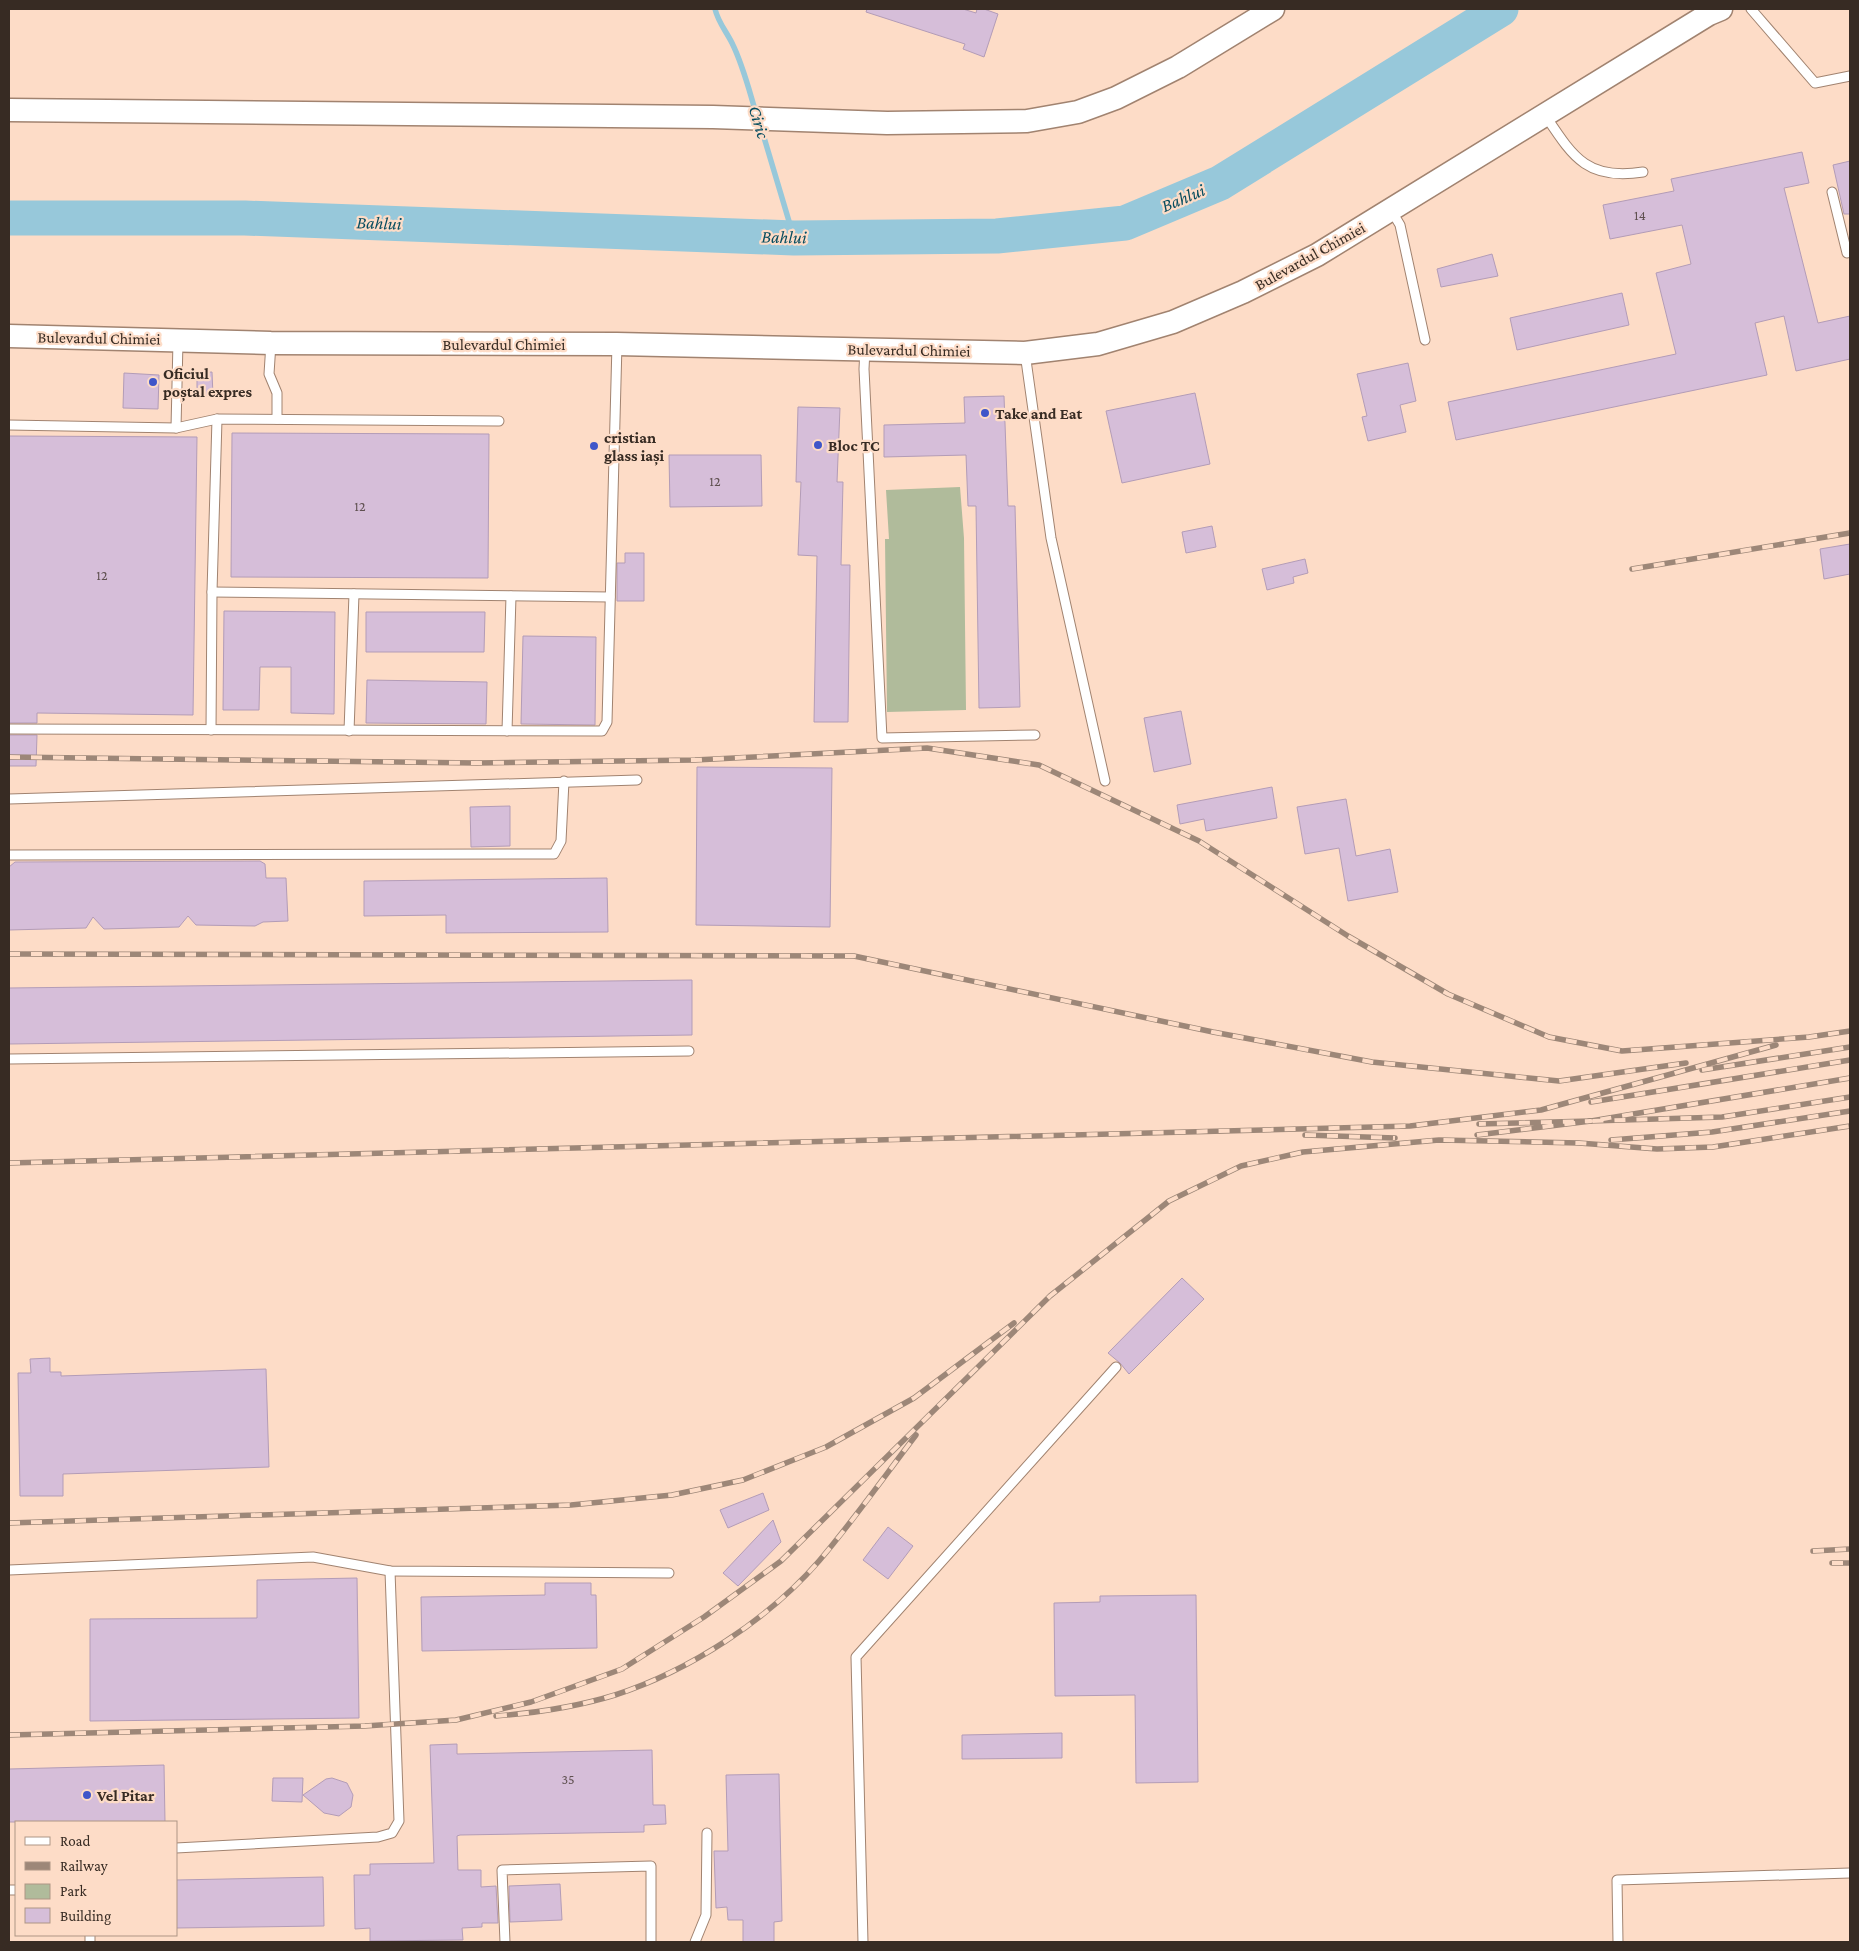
<svg xmlns="http://www.w3.org/2000/svg" width="1859" height="1951" font-family="'Crimson Pro',serif">
  <rect width="100%" height="100%" fill="#fddcc7"/>
  <path fill="#b0bb9b" d="M960,487L964,538L966,710L887,712L885,539H889L886,490Z"/>
  <g fill="none" stroke-linecap="round" stroke-linejoin="round">
    <g stroke="#97c8da" stroke-width="5.5">
      <path d="M715,9C718,22 726,31 732,43C743,65 749,90 756,113"/>
      <path d="M760,124L794,238"/>
    </g>
    <path stroke="#97c8da" stroke-width="35" d="M9,218H245L794,238L997,236L1125,223L1220,183L1501,9"/>
  </g>
  <g fill="#d6bed9" stroke="#b39cb7">
    <path d="M867,9H963L976,13L977,9H984L998,14L984,57L963,49L965,44L866,12Z"/>
    <path d="M1802,152L1809,183L1784,188L1818,323L1850,316V359L1796,371L1784,316L1755,323L1767,375L1456,440L1448,402L1676,354L1656,273L1691,264L1682,225L1610,239L1603,205L1674,191L1671,179Z"/>
    <path d="M1850,161V214H1844L1833,165Z"/>
    <path d="M1492,254L1498,276L1441,287L1437,269Z"/>
    <path d="M1622,293L1629,325L1517,350L1510,318Z"/>
    <path d="M1408,363L1416,401L1400,405L1406,432L1368,441L1362,417L1367,416L1357,374Z"/>
    <path d="M212,372L213,396H197V373Z"/>
    <path d="M124,373L159,375L158,409L123,408Z"/>
    <path d="M1195,393L1210,464L1122,483L1106,411Z"/>
    <path d="M1004,396L1008,506H1015L1020,707L979,708L976,506H968L966,455L884,457V425L965,423L964,397Z"/>
    <path d="M798,407L840,408L837,482H843L841,565H850L848,722H814L817,556L798,555L801,482H796Z"/>
    <path d="M232,433L489,434L488,578L231,577Z"/>
    <path d="M9,436L197,437L193,715L37,713V723H9Z"/>
    <path d="M669,455H761L762,506L670,507Z"/>
    <path d="M1212,526L1216,547L1186,553L1182,532Z"/>
    <path d="M1850,544V574L1824,579L1820,549Z"/>
    <path d="M625,553H644V601H617V563H625Z"/>
    <path d="M1305,559L1308,573L1293,577L1294,583L1267,590L1262,569Z"/>
    <path d="M224,611L335,612L334,714L291,713V667H260L259,710H223Z"/>
    <path d="M366,612H485L484,652H366Z"/>
    <path d="M523,636L596,637L595,725L521,724Z"/>
    <path d="M367,680L487,682L486,724L366,723Z"/>
    <path d="M1181,711L1191,764L1154,772L1144,718Z"/>
    <path d="M9,735H37L36,766H9Z"/>
    <path d="M697,767L832,768L830,927L696,925Z"/>
    <path d="M1272,787L1277,818L1206,831L1204,819L1180,824L1177,805Z"/>
    <path d="M1346,799L1356,856L1390,849L1398,892L1348,901L1339,848L1305,854L1297,807Z"/>
    <path d="M510,806V846L471,847L470,807Z"/>
    <path d="M260,861L265,864L266,878H286L288,921L263,922L255,926L196,925L188,916L179,927L104,929L93,917L86,928L9,930V867L15,862Z"/>
    <path d="M607,878L608,932L446,933V915L364,916V881Z"/>
    <path d="M692,980V1035L9,1044V988Z"/>
    <path d="M1182,1278L1204,1299L1129,1374L1120,1363L1108,1353Z"/>
    <path d="M50,1358V1372H61V1376L266,1369L269,1467L63,1474V1496H20L18,1373H31L30,1359Z"/>
    <path d="M763,1493L769,1510L728,1528L720,1510Z"/>
    <path d="M773,1520L781,1542L738,1586L723,1573Z"/>
    <path d="M888,1527L913,1546L888,1579L863,1560Z"/>
    <path d="M357,1578L359,1718L90,1721V1619L257,1618V1580Z"/>
    <path d="M545,1583H591V1595H596L597,1648L422,1651L421,1597L545,1595Z"/>
    <path d="M1196,1595L1198,1782L1136,1783L1135,1695L1055,1696L1054,1603L1100,1602V1596Z"/>
    <path d="M1062,1733V1758L962,1759V1735Z"/>
    <path d="M457,1744V1754L652,1750L653,1805H665L666,1824L644,1825V1832L460,1835L457,1836L458,1870H481V1887L496,1886L498,1923H482V1927L462,1928L463,1940L370,1941V1928L355,1929L354,1875H370V1864L434,1863L430,1745Z"/>
    <path d="M164,1765L165,1822H9V1769Z"/>
    <path d="M779,1774L782,1921L774,1922V1942H743V1920H728L727,1907L716,1908L714,1851H728L726,1775Z"/>
    <path d="M273,1778H303L302,1802L272,1801Z"/>
    <path d="M332,1778L347,1783L353,1795L351,1807L339,1816L324,1813L303,1795L326,1779Z"/>
    <path d="M323,1877L324,1926L176,1928V1880Z"/>
    <path d="M560,1884L562,1920L510,1922L509,1886Z"/>
  </g>
  <g fill="none" stroke-linecap="round" stroke-linejoin="round">
    <defs>
      <g id="service">
        <path d="M1751,9L1815,83L1850,76"/>
        <path d="M1545,115C1573,157 1587,181 1643,172"/>
        <path d="M1832,192L1847,253L1850,252"/>
        <path d="M1391,210L1400,225L1425,340"/>
        <path d="M271,343L269,374L277,393V419"/>
        <path d="M865,349L864,369L882,738L1035,735"/>
        <path d="M1025,353L1051,538L1105,781"/>
        <path d="M9,425L176,428L217,419L499,421"/>
        <path d="M176,428L178,341"/>
        <path d="M212,592L610,597"/>
        <path d="M9,729L602,731L607,722L617,344"/>
        <path d="M211,730L212,592L217,419"/>
        <path d="M349,731L354,594"/>
        <path d="M507,731L511,596"/>
        <path d="M9,799L637,780"/>
        <path d="M9,855L554,854L561,841L564,781"/>
        <path d="M9,1059L689,1051"/>
        <path d="M9,1570L313,1557L390,1571L669,1573"/>
        <path d="M176,1848L378,1837L392,1833L399,1821L390,1571"/>
        <path d="M9,1890H16"/>
        <path d="M90,1935V1942"/>
        <path d="M505,1942L502,1870L651,1866V1942"/>
        <path d="M695,1942L706,1915L707,1833"/>
        <path d="M863,1942L856,1657L1116,1367"/>
        <path d="M1618,1942L1617,1880L1850,1873"/>
      </g>
      <g id="tertiary">
        <path d="M9,110L713,117L887,123L1027,121L1078,112L1116,98L1178,67L1273,9"/>
        <path d="M9,336L271,343L617,344L1025,353L1098,344L1173,322L1243,292L1317,255L1709,14L1721,9"/>
      </g>
    </defs>
    <use href="#service" stroke="#a18370" stroke-width="11"/>
    <use href="#tertiary" stroke="#a18370" stroke-width="25"/>
    <use href="#service" stroke="#fff" stroke-width="9"/>
    <use href="#tertiary" stroke="#fff" stroke-width="22"/>
    <defs>
      <g id="rail">
        <path d="M1632,569L1850,533"/>
        <path d="M9,757L477,763L695,760L927,748L1039,765L1199,841L1348,936L1448,994L1549,1037L1622,1051L1809,1037L1850,1031"/>
        <path d="M9,954L854,956L1213,1032L1372,1062L1559,1081L1686,1063"/>
        <path d="M1702,1070L1850,1047"/>
        <path d="M1850,1078L1591,1121L1722,1117L1850,1097"/>
        <path d="M1591,1102L1850,1060"/>
        <path d="M1305,1135L1395,1138"/>
        <path d="M1477,1135L1591,1121L1479,1124"/>
        <path d="M1611,1140L1712,1132L1850,1111"/>
        <path d="M9,1163L1410,1126L1541,1110L1776,1045"/>
        <path d="M9,1523L571,1505L672,1495L743,1480L826,1447L914,1398L1014,1323"/>
        <path d="M1813,1551L1850,1549"/>
        <path d="M1832,1563H1850"/>
        <path d="M496,1716C535,1713 576,1707 615,1695C689,1671 768,1620 819,1561C853,1521 884,1477 916,1435"/>
        <path d="M9,1735L365,1726L456,1720L531,1702L622,1669L704,1617L781,1561L1050,1296L1169,1201L1241,1166L1303,1152L1439,1140L1579,1143L1657,1149L1713,1147L1850,1126"/>
      </g>
    </defs>
    <use href="#rail" stroke="#9d8778" stroke-width="5.5"/>
    <use href="#rail" stroke="#fddcc7" stroke-width="4" stroke-dasharray="11" stroke-linecap="butt"/>
  </g>
  <g fill="#3f56c9" stroke="#fddcc7" stroke-width="2">
    <circle cx="153" cy="382" r="5"/>
    <circle cx="985" cy="413" r="5"/>
    <circle cx="818" cy="445" r="5"/>
    <circle cx="594" cy="446" r="5"/>
    <circle cx="87" cy="1795" r="5"/>
  </g>
  <g text-anchor="middle" dominant-baseline="central" stroke-width="4.5" stroke-linejoin="round" paint-order="stroke">
    <g font-size="14" fill="#5f5050">
      <text x="1640" y="215">14</text>
      <text x="715" y="481">12</text>
      <text x="360" y="506">12</text>
      <text x="102" y="575">12</text>
      <text x="568" y="1779">35</text>
    </g>
    <g font-size="16" fill="#372b23" stroke="#fddcc7">
      <text transform="translate(1310 256) rotate(-29)">Bulevardul Chimiei</text>
      <text transform="translate(99 338) rotate(1)">Bulevardul Chimiei</text>
      <text x="504" y="344">Bulevardul Chimiei</text>
      <text transform="translate(909 350) rotate(1)">Bulevardul Chimiei</text>
    </g>
    <g font-size="16" font-weight="bold" fill="#372b23" stroke="#fddcc7" text-anchor="start">
      <text x="163" y="373">Oficiul<tspan x="163" dy="18">poștal expres</tspan></text>
      <text x="995" y="413">Take and Eat</text>
      <text x="604" y="437">cristian<tspan x="604" dy="18">glass iași</tspan></text>
      <text x="828" y="445">Bloc TC</text>
      <text x="97" y="1795">Vel Pitar</text>
    </g>
    <g font-size="18" font-style="italic" fill="#064c5f" stroke="#fddcc7">
      <text transform="translate(759 122) rotate(73)">Ciric</text>
      <text transform="translate(1183 198) rotate(-23)">Bahlui</text>
      <text transform="translate(379 223) rotate(2)">Bahlui</text>
      <text transform="translate(784 237) rotate(1)">Bahlui</text>
    </g>
  </g>
  <rect width="1859" height="1951" fill="none" stroke="#372b23" stroke-width="20"/>
  <rect x="15" y="1821" width="162" height="115" fill="#fddcc7" stroke="#ae9585"/>
  <rect x="25" y="1837" width="25" height="8" fill="#ffffff" stroke="#ae9585"/>
  <text x="60" y="1846" font-size="15" fill="#372b23">Road</text>
  <rect x="25" y="1862" width="25" height="8" fill="#9d8778" stroke="#ae9585"/>
  <text x="60" y="1871" font-size="15" fill="#372b23">Railway</text>
  <rect x="25" y="1884" width="25" height="15" fill="#b0bb9b" stroke="#ae9585"/>
  <text x="60" y="1896" font-size="15" fill="#372b23">Park</text>
  <rect x="25" y="1908" width="25" height="15" fill="#d6bed9" stroke="#ae9585"/>
  <text x="60" y="1921" font-size="15" fill="#372b23">Building</text>
</svg>
